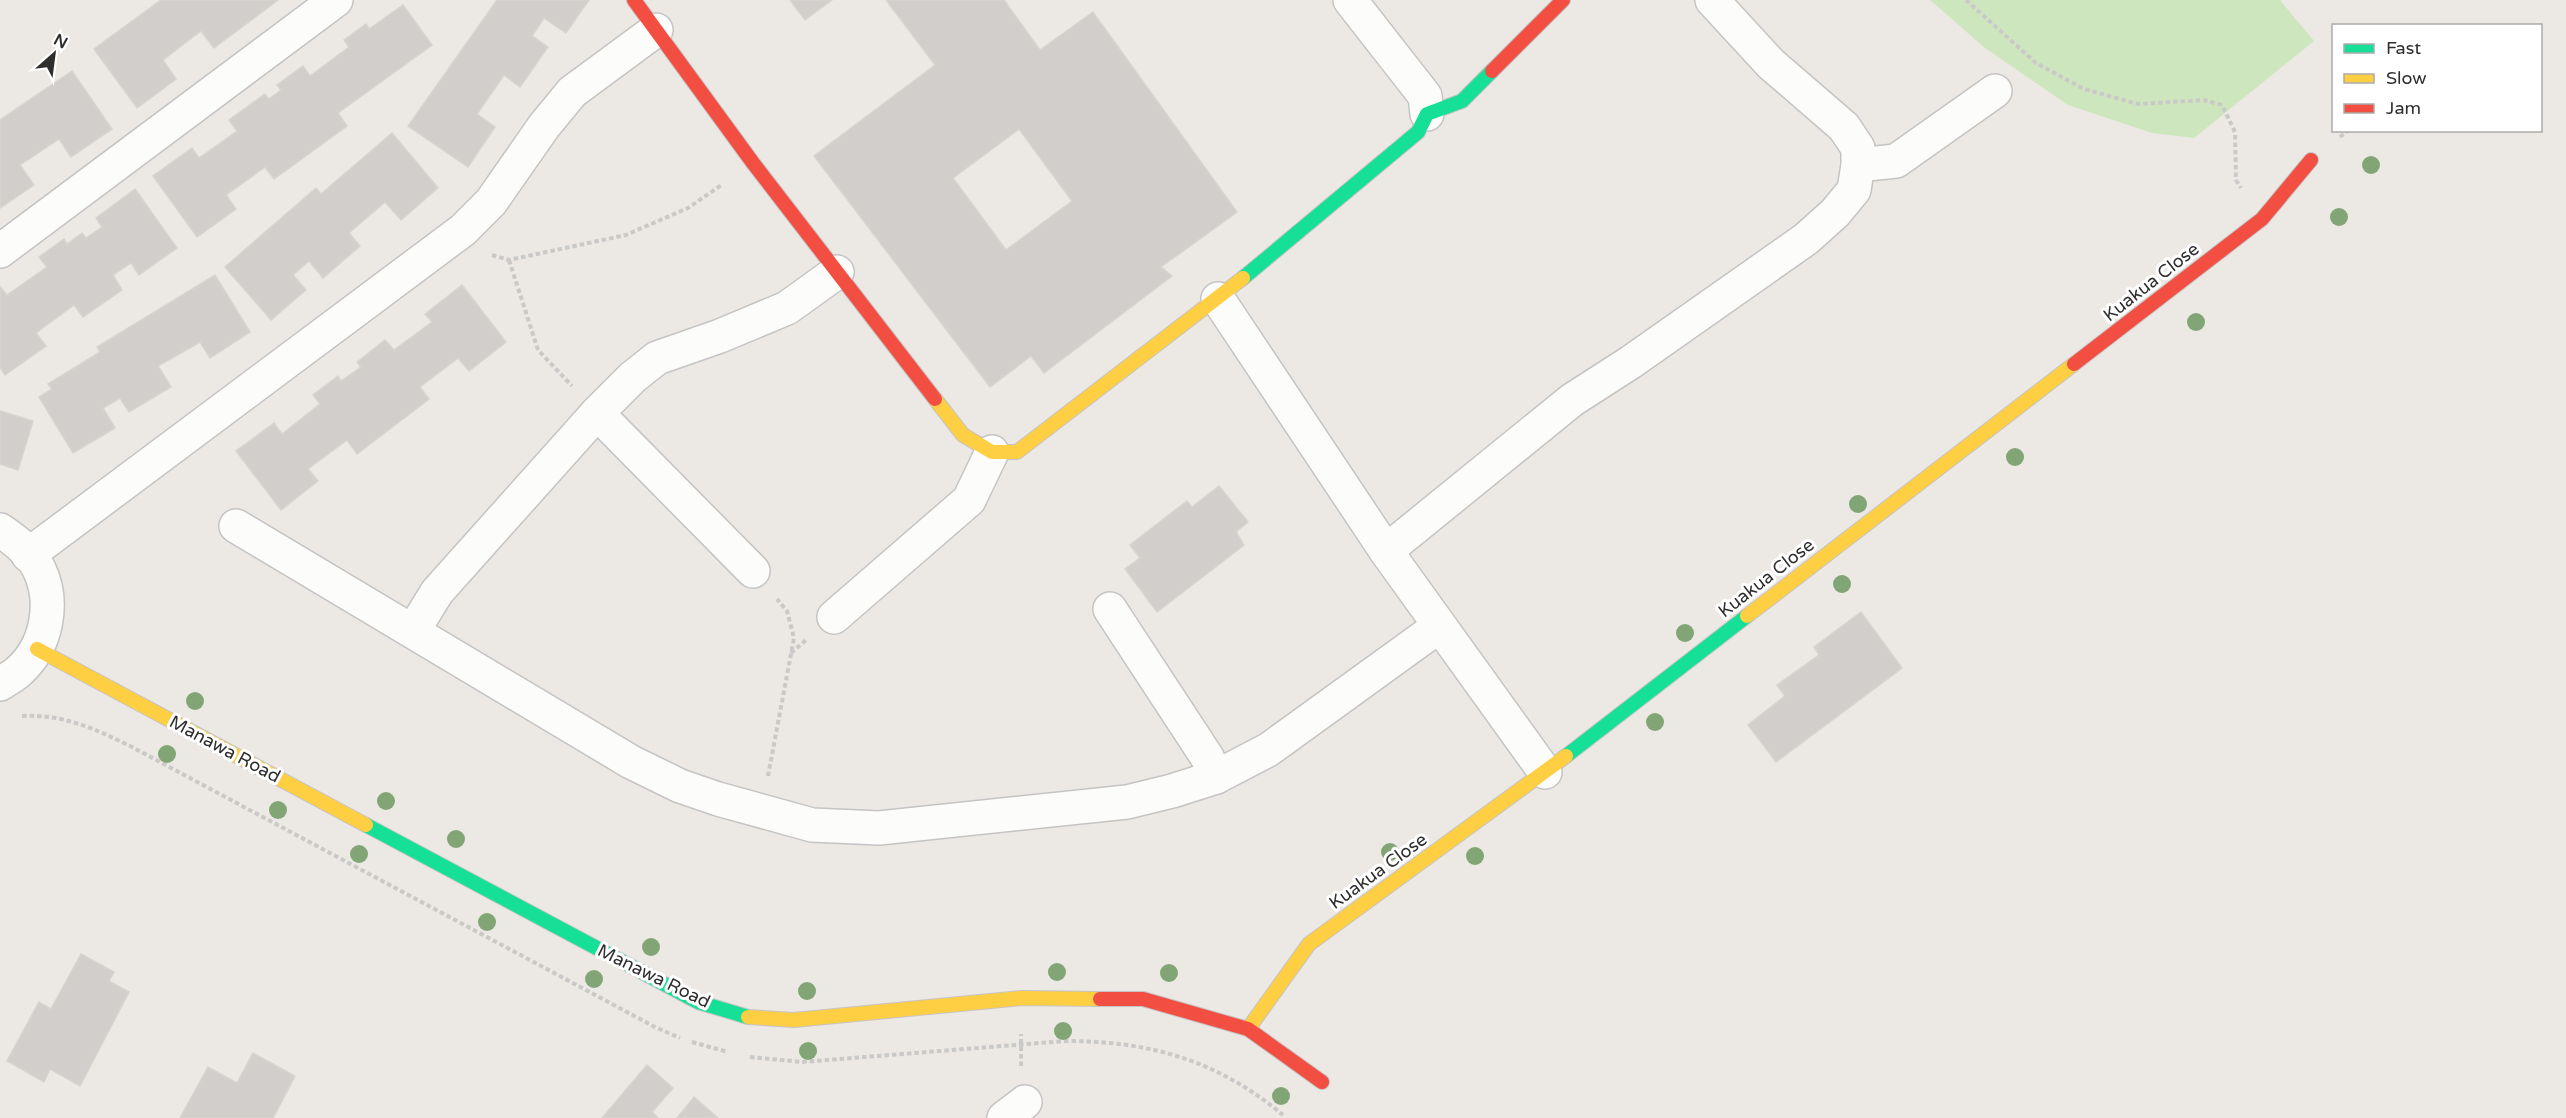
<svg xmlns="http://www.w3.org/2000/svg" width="2566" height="1118" font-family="'Varela Round',sans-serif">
  <rect width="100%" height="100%" fill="#ece8e4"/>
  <path fill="#cee6be" d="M1930,0H2280L2314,41L2194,138L2152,133L2068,105L1985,48Z"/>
  <g fill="#d1cecb" stroke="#d7d4d0" stroke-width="1.5" fill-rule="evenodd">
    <path d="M161,0H278L214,48L201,31L163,60L176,79L137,108L94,49Z"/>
    <path d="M497,0H589L566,33L544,18L532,36L548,47L520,87L504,75L477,114L495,127L468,167L408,126Z"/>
    <path d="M790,0H832L805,20Z"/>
    <path d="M886,0H1004L1040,50L1093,12L1237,212L1161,267L1172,276L1044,373L1031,356L990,387L814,156L935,65ZM1019,129L1072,201L1006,250L953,178Z"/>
    <path d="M403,5L432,45L338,113L347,126L274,179L265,167L226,195L236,209L197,237L153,176L192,148L199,158L237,131L229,120L265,94L269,99L281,90L277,85L303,66L310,76L349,47L344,40L366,24L369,29Z"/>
    <path d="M72,71L112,129L71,157L59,139L20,165L34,185L0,208V120Z"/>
    <path d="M392,133L438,188L401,220L385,202L349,233L360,246L323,278L309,261L293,275L306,290L271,320L225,267L316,188L321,194Z"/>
    <path d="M135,189L177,248L139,275L131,263L113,275L122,290L83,317L74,305L36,333L46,346L5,375L0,367V287L7,295L47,267L39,257L64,239L67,244L82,233L86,238L102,227L96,218Z"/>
    <path d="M215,275L250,332L210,358L200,342L158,366L171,387L129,412L120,398L103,408L115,428L73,453L39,397L52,389L48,384L100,352L97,347Z"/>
    <path d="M462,285L506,342L469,371L458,358L420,387L429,399L357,454L347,440L308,469L318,481L281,510L236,451L274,423L282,434L320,404L313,395L338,376L341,381L361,367L357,362L385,340L394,350L432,322L425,314Z"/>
    <path d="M0,411L33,421L18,470L0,464Z"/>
    <path d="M1219,486L1248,522L1236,532L1244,545L1157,612L1125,569L1140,558L1130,545L1187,501L1192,507Z"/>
    <path d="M1861,612L1902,668L1776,762L1748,725L1785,696L1777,685L1819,655L1814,647Z"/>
    <path d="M81,954L114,972L109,981L129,992L80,1086L50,1069L44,1082L7,1061L39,1002L51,1009Z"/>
    <path d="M253,1053L295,1076L273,1118H180L208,1067L237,1083Z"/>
    <path d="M647,1065L673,1088L652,1112L658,1118H602Z"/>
    <path d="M694,1097L718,1118H677Z"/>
  </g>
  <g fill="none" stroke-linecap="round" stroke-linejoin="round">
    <defs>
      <g id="street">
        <path d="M1350,0L1425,96L1427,114"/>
        <path d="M1858,165L1896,161L1995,91"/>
        <path d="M0,251L336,0"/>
        <path d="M1218,299L1386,551L1545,772"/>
        <path d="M597,413L753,571"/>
        <path d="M236,526L631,762L680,786L718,799L812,825L879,828L1127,802L1172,791L1216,777L1268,750L1438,627"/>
        <path d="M0,530C15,540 31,552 39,569C55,602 47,646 19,671C14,676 6,680 0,684"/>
        <path d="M1386,551L1572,400L1631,362L1806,239L1835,213L1854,190L1858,165V148L1844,127L1771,64L1712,0"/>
        <path d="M28,555L463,230L491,202L544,126L572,92L656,30"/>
        <path d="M1110,609L1207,757L1216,777"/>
        <path d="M834,617L969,500L992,452"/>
        <path d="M413,631L437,592L597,413L633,377L657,358L720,336L787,308L837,272"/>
        <path d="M1004,1118L1025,1102"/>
      </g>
      <g id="fast">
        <path d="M1243,278L1418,132L1427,114L1462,101L1492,71"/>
        <path d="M1566,756L1747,616"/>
        <path d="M366,825L698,1002L748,1017"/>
      </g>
      <g id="slow">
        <path d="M935,399L963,435L992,452H1017L1243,278"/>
        <path d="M1747,616L2074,364"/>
        <path d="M37,649L366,825"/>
        <path d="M748,1017L794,1020L1022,998L1100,999"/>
        <path d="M1248,1029L1309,944L1566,756"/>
      </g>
      <g id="jam">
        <path d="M634,0L753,163L935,399"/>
        <path d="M1492,71L1563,0"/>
        <path d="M2074,364L2262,219L2311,160"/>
        <path d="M1100,999H1143L1248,1029L1322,1082"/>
      </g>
    </defs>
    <use href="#street" stroke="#c5c4c5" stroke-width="36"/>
    <use href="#fast" stroke="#c5c4c5" stroke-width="16"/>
    <use href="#slow" stroke="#c5c4c5" stroke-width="16"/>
    <use href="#jam" stroke="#c5c4c5" stroke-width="16"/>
    <g stroke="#c9c9c8" stroke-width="4" stroke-dasharray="4.5 3" stroke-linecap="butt">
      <path d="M1966,0L2036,63L2084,89L2138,104L2204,100L2222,105L2235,132L2236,180L2241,188"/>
      <path d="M2340,137L2349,130"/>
      <path d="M492,255L509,260L626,235L688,208L723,184"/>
      <path d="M509,260L538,350L572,386"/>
      <path d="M791,653L806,640"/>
      <path d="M22,716C64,714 95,729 132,747L655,1027L680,1038"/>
      <path d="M768,776L794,638L787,611L777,599"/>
      <path d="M692,1042L728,1052"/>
      <path d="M750,1057L802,1062L1065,1041C1150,1041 1217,1060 1283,1115"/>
      <path d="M1021,1066V1034"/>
    </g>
    <use href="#street" stroke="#fcfcfb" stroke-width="33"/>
    <use href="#fast" stroke="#16e098" stroke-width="14"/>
    <use href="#slow" stroke="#ffcf43" stroke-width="14"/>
    <use href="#jam" stroke="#f24e42" stroke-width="14"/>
  </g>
  <g fill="#82a575">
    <circle cx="2371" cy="165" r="9"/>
    <circle cx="2339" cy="217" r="9"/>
    <circle cx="2196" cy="322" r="9"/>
    <circle cx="2015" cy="457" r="9"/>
    <circle cx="1858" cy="504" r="9"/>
    <circle cx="1842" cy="584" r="9"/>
    <circle cx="1685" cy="633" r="9"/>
    <circle cx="195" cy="701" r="9"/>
    <circle cx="1655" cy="722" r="9"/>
    <circle cx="167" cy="754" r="9"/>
    <circle cx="386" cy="801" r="9"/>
    <circle cx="278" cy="810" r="9"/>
    <circle cx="456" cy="839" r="9"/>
    <circle cx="1390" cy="852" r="9"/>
    <circle cx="359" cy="854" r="9"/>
    <circle cx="1475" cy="856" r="9"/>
    <circle cx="487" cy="922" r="9"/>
    <circle cx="651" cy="947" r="9"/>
    <circle cx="1057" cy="972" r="9"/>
    <circle cx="1169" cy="973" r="9"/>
    <circle cx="594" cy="979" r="9"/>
    <circle cx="807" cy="991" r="9"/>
    <circle cx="1063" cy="1031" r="9"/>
    <circle cx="808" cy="1051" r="9"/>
    <circle cx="1281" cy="1096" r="9"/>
  </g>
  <g text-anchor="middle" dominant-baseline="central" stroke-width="6" stroke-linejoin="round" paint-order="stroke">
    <g font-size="18" fill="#2e2e2e" stroke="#fff">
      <text transform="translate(2151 282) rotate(-38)">Kuakua Close</text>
      <text transform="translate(1766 578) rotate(-38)">Kuakua Close</text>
      <text transform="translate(225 749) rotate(28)">Manawa Road</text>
      <text transform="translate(1378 871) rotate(-36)">Kuakua Close</text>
      <text transform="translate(654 976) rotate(26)">Manawa Road</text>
    </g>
  </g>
  <rect x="2332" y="24" width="210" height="108" fill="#ffffff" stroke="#ababab" stroke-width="1.5"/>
  <rect x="2344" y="44" width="30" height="9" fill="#16e098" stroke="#ababab" stroke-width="1.5"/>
  <text x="2386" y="54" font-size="18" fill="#2e2e2e">Fast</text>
  <rect x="2344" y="74" width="30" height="9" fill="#ffcf43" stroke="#ababab" stroke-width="1.5"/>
  <text x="2386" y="84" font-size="18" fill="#2e2e2e">Slow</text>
  <rect x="2344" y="104" width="30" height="9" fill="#f24e42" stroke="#ababab" stroke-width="1.5"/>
  <text x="2386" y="114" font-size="18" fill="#2e2e2e">Jam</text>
  <g transform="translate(54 54) rotate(28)" stroke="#ffffff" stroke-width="4.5" paint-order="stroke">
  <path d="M0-4.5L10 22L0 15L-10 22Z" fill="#2e2e2e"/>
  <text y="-9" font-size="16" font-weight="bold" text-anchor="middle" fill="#2e2e2e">N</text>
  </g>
</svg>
